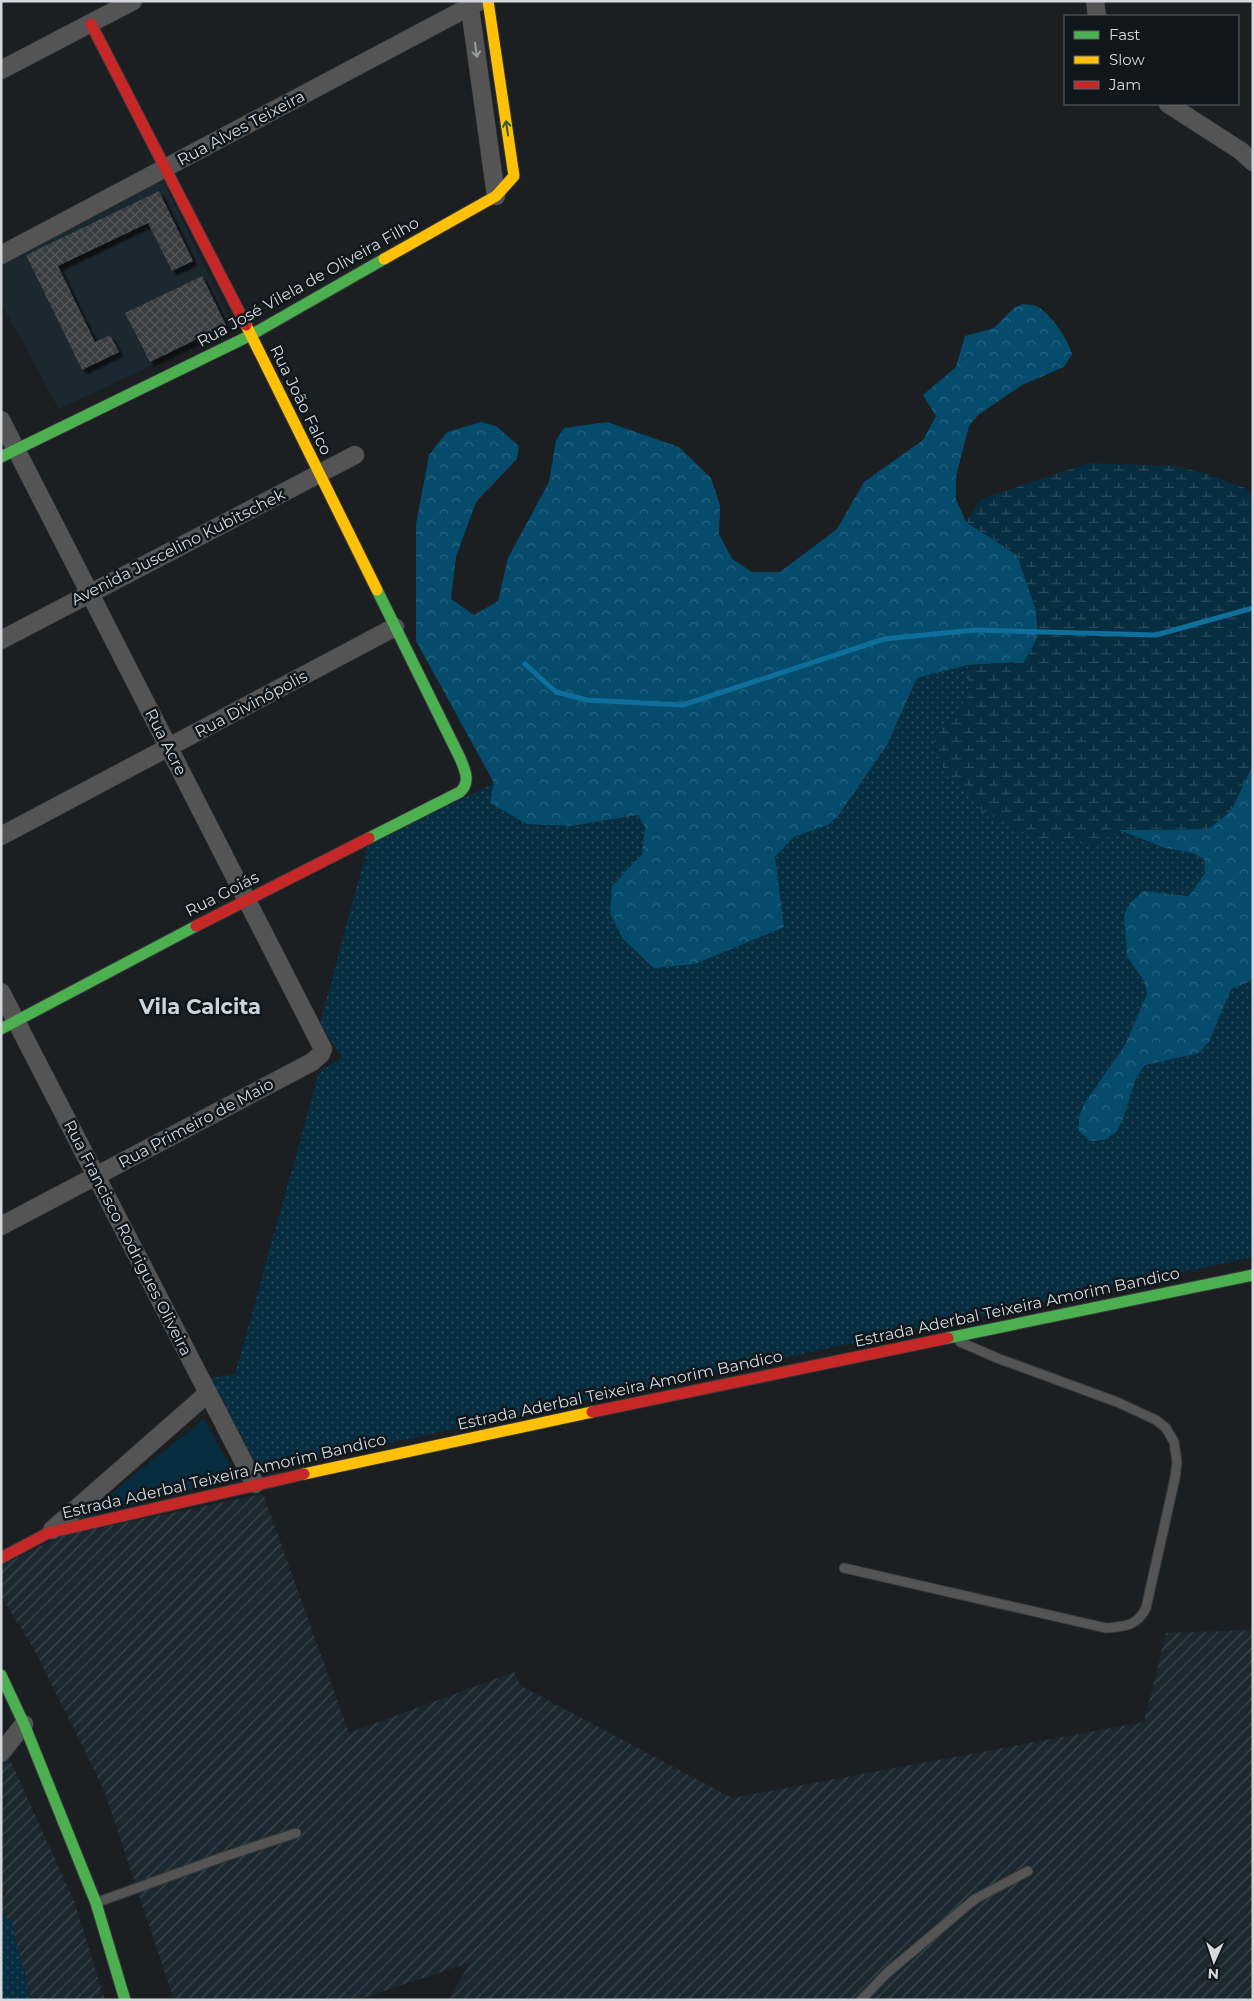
<svg xmlns="http://www.w3.org/2000/svg" width="1254" height="2001" font-family="Montserrat,sans-serif">
  <defs>
    <pattern id="industrial-furrows" width="10" height="10" patternUnits="userSpaceOnUse" patternTransform="scale(1.25)"><rect width="10" height="10" fill="#1c282f"/><path d="M-1 1l2-2M0 10L10 0M9 11l2-2" fill="none" stroke="#3c464d"/></pattern>
    <pattern id="grass-dots" width="8" height="8" patternUnits="userSpaceOnUse" patternTransform="scale(1.25)"><rect width="8" height="8" fill="#072d40"/><path d="M2 2h.1M6 6h.1" fill="none" stroke="#2a4b5b" stroke-width="1.8" stroke-linecap="round"/></pattern>
    <pattern id="forest-crowns" width="20" height="18" patternUnits="userSpaceOnUse" patternTransform="scale(1.25)"><rect width="20" height="18" fill="#044b6c"/><path d="M2 6a3 3 0 1 1 6 0M12 15a3 3 0 1 1 6 0" fill="none" stroke="#286480"/></pattern>
    <pattern id="wetland-marsh" width="20" height="14" patternUnits="userSpaceOnUse" patternTransform="scale(1.25)"><rect width="20" height="14" fill="#072d40"/><path d="M1 5h8M5 5V1M11 12h8M15 12V8" fill="none" stroke="#2a4b5b"/></pattern>
    <pattern id="building-cross-hatch" width="8" height="8" patternUnits="userSpaceOnUse" patternTransform="scale(1.25)"><rect width="8" height="8" fill="#393c3f"/><path d="M0 0l8 8M0 8l8-8" fill="none" stroke="#55575a"/></pattern>
    <filter id="shadow"><feDropShadow dx="4.5" dy="4.5" stdDeviation="1" flood-color="#0009"/></filter>
  </defs>
  <rect width="100%" height="100%" fill="#1c1f22"/>
  <path fill="#1c282f" fill-rule="evenodd" d="M162,179L234,327L59,409L1,303V265ZM158,191L193,261L172,271L148,223L58,266L95,342L110,335L119,352L82,370L26,255ZM202,276L226,325L150,362L126,313Z"/>
  <g fill="url(#industrial-furrows)">
    <path d="M263,1494L349,1733L514,1672L521,1686L732,1798L1144,1722L1166,1633L1253,1630V2000H448L471,1962L357,2000H174L104,1790L34,1649L1,1596V1566L61,1536Z"/>
    <path d="M8,1755L74,1901L105,2000H31L11,1921L1,1912V1899L6,1894L1,1888V1763Z"/>
  </g>
  <g fill="url(#grass-dots)">
    <path d="M968,665L969,696L934,739L1093,845L1119,830L1164,848L1192,853L1204,859L1205,873L1190,896L1144,891L1127,957L1144,981L1147,994L1125,1045L1084,1104L1123,1119L1136,1078L1145,1064L1199,1053L1209,1042L1231,988L1253,980V1257L259,1471L211,1378L235,1374L319,1072L342,1058L320,1023L368,845L494,783L571,826L638,815L645,827L642,854L612,886L783,927L775,857L794,837L828,825L887,745L917,678Z"/>
    <path d="M1,1912L11,1921L31,2000H1Z"/>
  </g>
  <g fill="url(#forest-crowns)">
    <path d="M1023,304C1027,305 1034,304 1038,307C1051,314 1069,341 1072,354L1064,367L1022,385L978,415L969,426L956,477V499L966,522L1017,555L1036,610L1038,637L1024,662L968,665L917,678L887,745L838,816L828,825L794,837L775,857L784,927L695,964L654,968L623,939L610,913L612,886L642,854L645,827L638,815L571,826L527,824L490,803L494,783L416,641V524L429,455L447,432L481,422L496,426L519,446L517,459L476,502L456,557L451,599L474,615L498,601L508,558L549,482L556,440L564,428L607,422L679,447L711,478L720,505L719,534L732,559L752,572H780L837,529L864,482L923,440L936,416L923,395L956,367L965,336L994,328L1015,307Z"/>
    <path d="M1253,763V980L1231,989L1209,1042L1199,1053L1145,1065L1136,1078L1123,1119L1116,1132L1104,1140L1090,1141L1079,1131V1117L1084,1104L1125,1045L1147,994L1144,981L1127,957L1124,915L1131,902L1144,891L1189,896L1205,873L1204,859L1192,853L1165,848L1119,830L1208,829Z"/>
  </g>
  <path fill="url(#wetland-marsh)" d="M1089,463L1176,466L1203,473L1245,488L1253,496V765L1231,811L1208,829L1119,830L1093,845L1034,838L981,810L942,766L934,739L969,696L968,665L1024,662L1038,637L1036,610L1017,555L966,522L981,499Z"/>
  <path fill="#072d40" d="M204,1419L237,1478L81,1518Z"/>
  <g fill="none" stroke-linecap="round" stroke-linejoin="round">
    <path stroke="#0e6f9c" stroke-width="5" d="M525,664L556,692L587,700L683,705L884,639L974,630L1156,635L1253,608"/>
  </g>
  <g fill="url(#building-cross-hatch)" filter="url(#shadow)">
    <path d="M159,191L193,261L172,271L148,223L58,266L95,342L110,335L119,352L82,370L26,255Z"/>
    <path d="M202,276L226,325L150,362L125,313Z"/>
  </g>
  <g fill="none" stroke-linecap="round" stroke-linejoin="round">
    <defs>
      <g id="lane">
        <path d="M844,1568L1106,1628C1125,1627 1138,1625 1146,1608L1175,1478L1177,1462L1174,1442L1166,1428L1156,1420L1117,1402L997,1358L960,1342"/>
        <path d="M98,1902L223,1857L296,1833"/>
        <path d="M861,2000L887,1973L975,1899L1028,1871"/>
      </g>
      <g id="street">
        <path d="M469,1L496,196"/>
        <path d="M1095,1L1097,16"/>
        <path d="M1,70L133,1"/>
        <path d="M1168,104L1241,151L1253,162"/>
        <path d="M1,255L480,1"/>
        <path d="M1,420L323,1049L321,1054L312,1062L1,1226"/>
        <path d="M1,640L355,455"/>
        <path d="M1,836L395,627"/>
        <path d="M1,992L255,1484"/>
        <path d="M52,1530L208,1393"/>
        <path d="M1,1753L24,1724"/>
      </g>
      <g id="fast">
        <path d="M1,457L251,335L384,259"/>
        <path d="M369,838L460,792C471,782 465,770 460,758L377,590"/>
        <path d="M1,1029L196,926"/>
        <path d="M948,1338L1253,1275"/>
        <path d="M1,1675L24,1724L96,1903L125,2000"/>
      </g>
      <g id="slow">
        <path d="M384,259L496,196L514,176L488,1"/>
        <path d="M246,325L377,590"/>
        <path d="M304,1474L592,1412"/>
      </g>
      <g id="jam">
        <path d="M91,24L246,325"/>
        <path d="M196,926L369,838"/>
        <path d="M592,1412L948,1338"/>
        <path d="M1,1558L48,1533L304,1474"/>
      </g>
    </defs>
    <use href="#lane" stroke="#37393b" stroke-width="11"/>
    <use href="#street" stroke="#37393b" stroke-width="19"/>
    <use href="#fast" stroke="#37393b" stroke-width="13"/>
    <use href="#slow" stroke="#37393b" stroke-width="13"/>
    <use href="#jam" stroke="#37393b" stroke-width="13"/>
    <use href="#lane" stroke="#535453" stroke-width="9"/>
    <use href="#street" stroke="#535453" stroke-width="18"/>
    <use href="#fast" stroke="#4caf50" stroke-width="11"/>
    <use href="#slow" stroke="#ffc107" stroke-width="11"/>
    <use href="#jam" stroke="#c62828" stroke-width="11"/>
  </g>
  <defs><path id="oneway-shaft" d="M-6 0H5M1.5-3L5.5 0L1.5 3" fill="none" stroke-width="1.6" stroke-linecap="round" stroke-linejoin="round" transform="scale(1.25)"/></defs>
  <use stroke="#9a9d9e" href="#oneway-shaft" transform="translate(476 50) rotate(82)"/>
  <use stroke="#2b5b33" href="#oneway-shaft" transform="translate(507 128) rotate(-98)"/>
  <g text-anchor="middle" dominant-baseline="central" stroke-width="5" stroke-linejoin="round" paint-order="stroke">
    <g font-size="16" fill="#d4d8dc" stroke="#10171c">
      <text transform="translate(241 128) rotate(-28)">Rua Alves Teixeira</text>
      <text transform="translate(308 282) rotate(-29)">Rua José Vilela de Oliveira Filho</text>
      <text transform="translate(301 400) rotate(64)">Rua João Falco</text>
      <text transform="translate(178 547) rotate(-27)">Avenida Juscelino Kubitschek</text>
      <text transform="translate(251 704) rotate(-28)">Rua Divinópolis</text>
      <text transform="translate(166 742) rotate(63)">Rua Acre</text>
      <text transform="translate(222 894) rotate(-27)">Rua Goiás</text>
      <text transform="translate(196 1123) rotate(-28)">Rua Primeiro de Maio</text>
      <text transform="translate(128 1238) rotate(63)">Rua Francisco Rodrigues Oliveira</text>
      <text transform="translate(1017 1307) rotate(-12)">Estrada Aderbal Teixeira Amorim Bandico</text>
      <text transform="translate(620 1390) rotate(-12)">Estrada Aderbal Teixeira Amorim Bandico</text>
      <text transform="translate(224 1476) rotate(-13)">Estrada Aderbal Teixeira Amorim Bandico</text>
    </g>
    <g font-size="21" font-weight="bold" fill="#cbd5db" stroke="#10171c">
      <text x="200" y="1006">Vila Calcita</text>
    </g>
  </g>
  <rect width="1254" height="2001" fill="none" stroke="#d4d8dc" stroke-width="5"/>
  <rect x="1064" y="15" width="175" height="90" fill="#10171c" stroke="#5e6469"/>
  <rect x="1074" y="31" width="25" height="8" fill="#4caf50" stroke="#5e6469"/>
  <text x="1109" y="40" font-size="15" fill="#d4d8dc">Fast</text>
  <rect x="1074" y="56" width="25" height="8" fill="#ffc107" stroke="#5e6469"/>
  <text x="1109" y="65" font-size="15" fill="#d4d8dc">Slow</text>
  <rect x="1074" y="81" width="25" height="8" fill="#c62828" stroke="#5e6469"/>
  <text x="1109" y="90" font-size="15" fill="#d4d8dc">Jam</text>
  <g transform="translate(1214 1961) rotate(183)" stroke="#10171c" stroke-width="4" paint-order="stroke">
  <path d="M0-4L9 19L0 12L-9 19Z" fill="#d4d8dc"/>
  <text y="-8" font-size="14" font-weight="bold" text-anchor="middle" fill="#d4d8dc">N</text>
  </g>
</svg>
